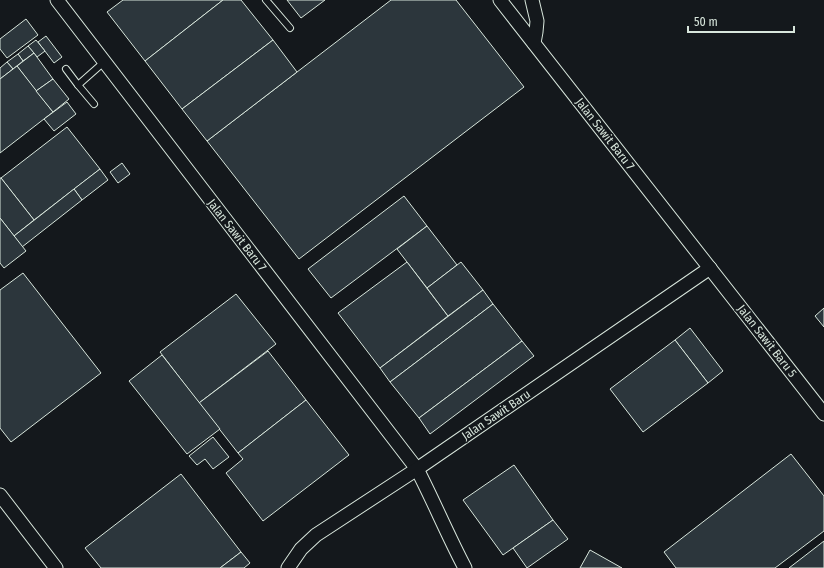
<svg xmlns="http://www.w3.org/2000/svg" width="824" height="568" font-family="'Fira Sans Condensed',sans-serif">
  <rect width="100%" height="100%" fill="#14181c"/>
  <g fill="#2c363c" stroke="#d8e6dc">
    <path d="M123,0H223L145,61L107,12Z"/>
    <path d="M223,0H241L273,40L182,109L145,61Z"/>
    <path d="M287,0H325L301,18Z"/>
    <path d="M391,0H456L524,87L299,259L207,141Z"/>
    <path d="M26,19L38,35L7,58L0,49V39Z"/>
    <path d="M46,36L62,57L54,63L38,42Z"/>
    <path d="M36,40L45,51L37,57L28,46Z"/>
    <path d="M273,40L297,72L207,141L182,109Z"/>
    <path d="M28,46L34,53L23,61L18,54Z"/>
    <path d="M34,53L53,79L36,91L17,66Z"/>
    <path d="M18,54L23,61L13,69L7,62Z"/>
    <path d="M7,62L13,69L0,79V68Z"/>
    <path d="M17,66L53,112L0,153V79Z"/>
    <path d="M53,79L69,99L53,112L36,91Z"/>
    <path d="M67,102L76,114L54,131L44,119Z"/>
    <path d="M67,127L100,169L34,220L1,178Z"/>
    <path d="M122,163L130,174L118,183L110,172Z"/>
    <path d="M100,169L108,180L82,200L74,189Z"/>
    <path d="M0,178H1L34,220L14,236L0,218Z"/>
    <path d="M74,189L82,200L22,247L14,236Z"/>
    <path d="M404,196L427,226L331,298L308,269Z"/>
    <path d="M0,218L26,251L4,268L0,263Z"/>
    <path d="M427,226L457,265L427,288L397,249Z"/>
    <path d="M407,262L448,316L380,368L338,313Z"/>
    <path d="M461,262L483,290L448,316L427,288Z"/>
    <path d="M23,273L101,373L11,442L0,428V290Z"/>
    <path d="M483,290L493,304L390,382L380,368Z"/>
    <path d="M236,294L276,344L199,403L160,352Z"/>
    <path d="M493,304L522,341L419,418L390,382Z"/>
    <path d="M824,308V327L815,316Z"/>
    <path d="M690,328L723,371L708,383L675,340Z"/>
    <path d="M675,340L708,383L643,432L610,389Z"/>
    <path d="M522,341L534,356L430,434L419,418Z"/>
    <path d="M268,351L306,400L238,453L199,403Z"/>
    <path d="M162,355L220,429L187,454L129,381Z"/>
    <path d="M306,400L349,455L263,521L226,473L243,459L238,453Z"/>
    <path d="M213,437L229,457L213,469L205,459L197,465L189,456Z"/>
    <path d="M791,454L824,496V531L775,568H676L664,552Z"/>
    <path d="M514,465L553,520L503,555L463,500Z"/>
    <path d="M181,474L241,552L220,568H101L85,548Z"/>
    <path d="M553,520L568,539L527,568L513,548Z"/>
    <path d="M824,541V568H789Z"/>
    <path d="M590,550L622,568H580Z"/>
    <path d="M241,552L250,563L244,568H220Z"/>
  </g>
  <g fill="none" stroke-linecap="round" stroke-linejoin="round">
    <defs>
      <g id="lane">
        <path d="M266,0L290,28"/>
        <path d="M66,69L78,85L104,62"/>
        <path d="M78,85L94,104"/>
      </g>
      <g id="street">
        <path d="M57,0L417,469C434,502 448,536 465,568"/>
        <path d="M500,0L824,414"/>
        <path d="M532,0L537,21L536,32L534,43"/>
        <path d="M0,495L56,568"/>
        <path d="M288,568L301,549L316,535L417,469L710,268"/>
      </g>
    </defs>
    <use href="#lane" stroke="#d8e6dc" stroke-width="8"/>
    <use href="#street" stroke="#d8e6dc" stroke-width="15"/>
    <use href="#lane" stroke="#14181c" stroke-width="6"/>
    <use href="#street" stroke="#14181c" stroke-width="13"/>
  </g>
  <g text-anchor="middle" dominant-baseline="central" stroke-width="3" stroke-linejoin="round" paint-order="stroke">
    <g font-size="12" fill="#d8e6dc" stroke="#14181c">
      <text transform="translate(605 134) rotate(52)">Jalan Sawit Baru 7</text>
      <text transform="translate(237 235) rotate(52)">Jalan Sawit Baru 7</text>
      <text transform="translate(767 341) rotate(52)">Jalan Sawit Baru 5</text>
      <text transform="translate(496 415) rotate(-34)">Jalan Sawit Baru</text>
    </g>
  </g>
  <path d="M688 26v6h106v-6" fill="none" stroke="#d8e6dc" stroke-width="2"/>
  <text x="694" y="26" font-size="12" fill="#d8e6dc" stroke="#14181c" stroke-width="3" paint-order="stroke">50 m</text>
</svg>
